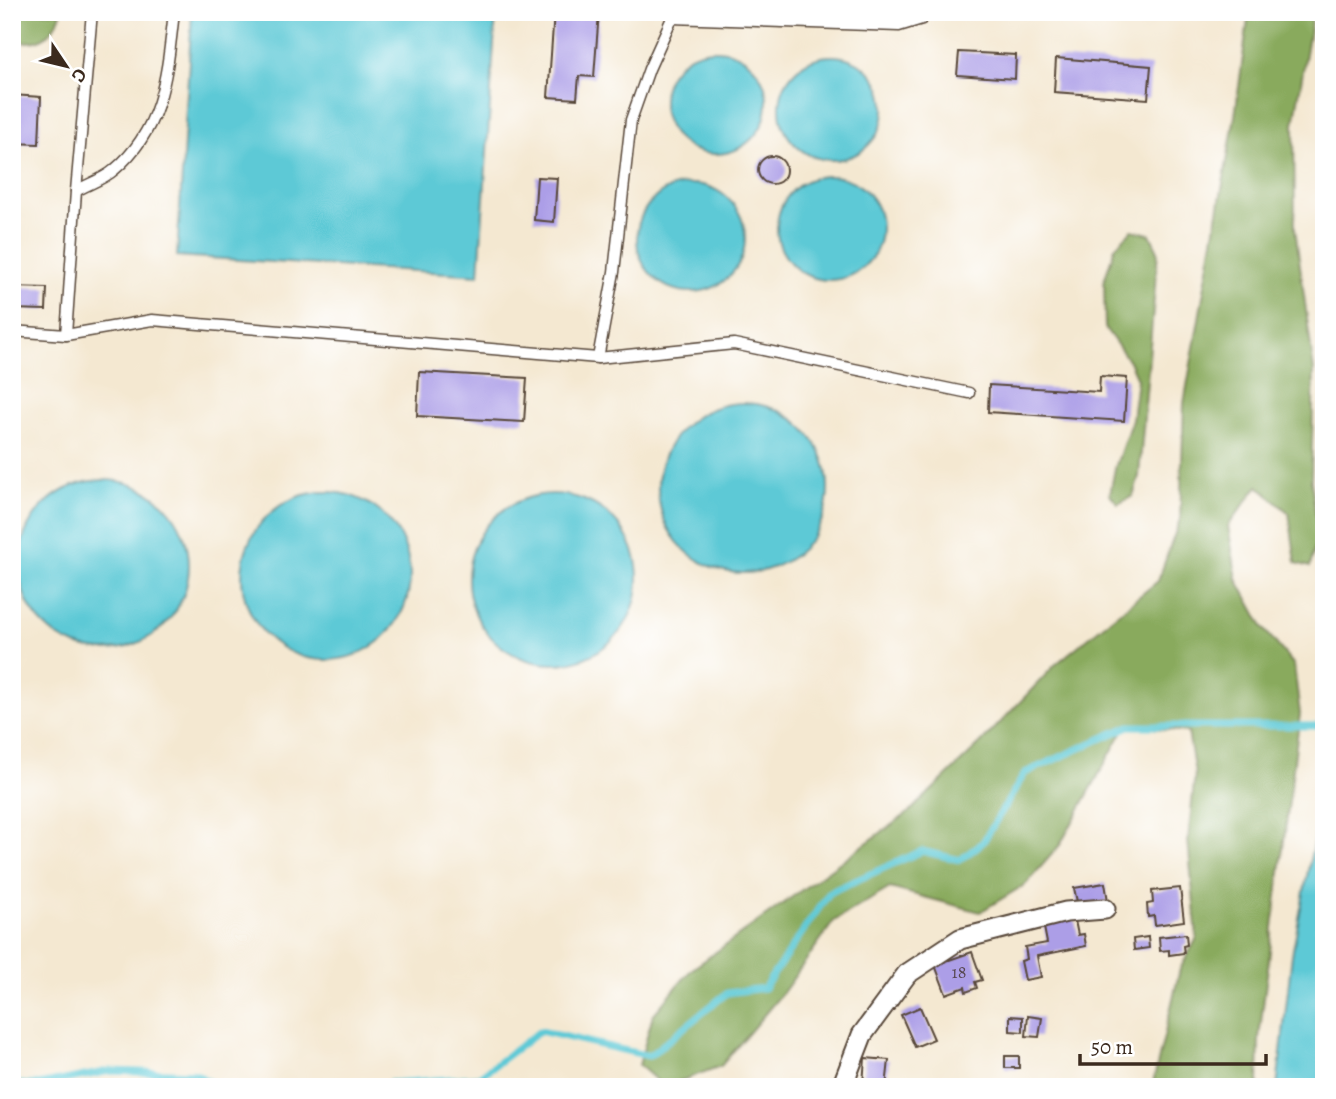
<svg xmlns="http://www.w3.org/2000/svg" width="1336" height="1099" font-family="Alegreya,serif">
  <rect width="100%" height="100%" fill="#fff"/>
  <filter id="ink" filterUnits="userSpaceOnUse"><feTurbulence type="fractalNoise" baseFrequency=".0143" numOctaves="2"/><feDisplacementMap in="SourceGraphic" scale="14" xChannelSelector="R" yChannelSelector="G"/><feConvolveMatrix kernelMatrix="1 2 1 2 8 2 1 2 1" color-interpolation-filters="sRGB"/></filter>
  <filter id="wash" filterUnits="userSpaceOnUse"><feTurbulence type="fractalNoise" baseFrequency=".00686" numOctaves="4" result="noise"/><feDisplacementMap in="SourceGraphic" scale="28" xChannelSelector="R" yChannelSelector="G"/><feGaussianBlur stdDeviation="1.57" result="paint"/><feColorMatrix in="noise" values="0 0 0 0 0 0 0 0 0 0 0 0 0 0 0 0 0 1.4 0 .05"/><feComposite in="paint" operator="in"/></filter>
  <g filter="url(#wash)">
    <rect width="100%" height="100%" fill="#f4e8d1"/>
    <g fill="#89aa5d" stroke="#626a3e" stroke-width="2">
      <path d="M12,12H62C51,39 40,44 12,42Z"/>
      <path d="M1249,12H1313L1294,124L1295,228L1314,370L1311,481L1318,534L1310,567L1296,563L1289,513L1258,486L1228,526L1237,579L1264,629L1294,665L1300,714L1259,1038L1258,1087H1152L1180,969L1197,938L1188,840L1195,773L1188,732L1126,725L1060,845L1026,884L980,912L890,888L834,921L785,990L721,1066L664,1087L639,1065L653,1015L691,970L908,813L980,744L1056,664L1158,581L1180,519L1184,403L1235,116Z"/>
      <path d="M1132,230L1150,234L1158,251L1139,476L1133,496L1118,504L1110,494L1115,468L1132,419L1137,379L1129,361L1105,328L1104,281L1115,247Z"/>
    </g>
    <g fill="#5dc9d6" stroke="#4c7a7a" stroke-width="2">
      <path d="M192,12H496L479,275L177,256Z"/>
      <circle cx="715" cy="102" r="52"/>
      <circle cx="832" cy="108" r="52"/>
      <circle cx="829" cy="228" r="52"/>
      <circle cx="691" cy="238" r="54"/>
      <circle cx="743" cy="488" r="85"/>
      <circle cx="104" cy="565" r="85"/>
      <circle cx="326" cy="576" r="84"/>
      <circle cx="553" cy="579" r="85"/>
      <path d="M1324,757V1087H1277L1292,955L1316,829Z"/>
    </g>
    <g fill="none" stroke-linecap="round" stroke-linejoin="round">
      <g stroke="#5dc9d6" stroke-width="7">
        <path d="M390,1083L479,1077L540,1031L649,1056L727,993L764,988L830,892L922,851L960,860L983,842L1025,773L1129,726H1324"/>
        <path d="M12,1084L39,1085L110,1071L196,1074L217,1087"/>
      </g>
    </g>
    <g id="blocks">
      <g fill="#ac9ee7">
        <path d="M554,12H599L594,77L579,76L577,99L548,97Z"/>
        <path d="M959,52L1016,55L1015,79L957,75Z"/>
        <path d="M1056,58L1151,66L1148,99L1054,92Z"/>
        <path d="M12,95L41,97L39,144L12,143Z"/>
        <circle cx="772" cy="170" r="14"/>
        <path d="M537,177L557,178L554,222L534,220Z"/>
        <path d="M12,287L47,288L46,310L12,309Z"/>
        <path d="M419,372L527,378L524,422L417,416Z"/>
        <path d="M1100,376L1127,378L1124,421L988,412L989,385L1099,392Z"/>
        <path d="M1105,883L1108,901L1078,906L1074,888Z"/>
        <path d="M1180,888L1184,921L1155,925L1154,916L1148,917L1147,904L1153,903L1152,891Z"/>
        <path d="M1074,916L1078,935L1084,934L1086,946L1037,956L1041,977L1025,980L1021,961L1027,959L1025,947L1047,943L1043,922Z"/>
        <path d="M1186,934L1187,945L1183,946L1184,953L1169,955V950L1160,951L1159,937Z"/>
        <path d="M1148,937L1149,948L1134,950L1133,939Z"/>
        <path d="M972,952L982,980L975,982L977,988L966,992L965,987L946,994L935,965Z"/>
        <path d="M920,1007L934,1039L915,1047L901,1015Z"/>
        <path d="M1010,1016L1023,1017V1032L1010,1031Z"/>
        <path d="M1028,1016L1042,1018L1039,1037L1026,1036Z"/>
        <rect x="1005" y="1056" width="14" height="12"/>
        <path d="M865,1058L889,1060L886,1087L863,1084Z"/>
      </g>
    </g>
  </g>
  <g filter="url(#ink)">
    <use href="#blocks" fill-opacity="0" stroke="#574639" stroke-width="2"/>
    <g fill="none" stroke-linecap="round" stroke-linejoin="round">
      <defs>
        <g id="lane">
          <path d="M672,18L899,26L922,19L929,12"/>
          <path d="M76,191C88,184 104,179 114,170C164,128 167,72 174,12"/>
          <path d="M12,331L66,335L76,191L92,12"/>
          <path d="M66,335L152,320L598,358L734,344L969,393"/>
          <path d="M598,358L614,272L631,120L649,69L672,18"/>
        </g>
        <path id="street" d="M842,1087L862,1035L907,974L960,939L1066,912L1105,909"/>
      </defs>
      <use href="#lane" stroke="#574639" stroke-width="13"/>
      <use href="#street" stroke="#574639" stroke-width="23"/>
      <use href="#lane" stroke="#fff" stroke-width="10"/>
      <use href="#street" stroke="#fff" stroke-width="19"/>
    </g>
  </g>
  <g text-anchor="middle" dominant-baseline="central" stroke-width="5" stroke-linejoin="round" paint-order="stroke">
    <g font-size="18" fill="#574750">
      <text x="959" y="972">18</text>
    </g>
  </g>
  <rect width="1336" height="1099" fill="none" stroke="#fff" stroke-width="42"/>
  <g transform="translate(66 66) rotate(125)" stroke="#ffffff" stroke-width="5" paint-order="stroke">
  <path d="M0-5L12 26L0 18L-12 26Z" fill="#3b2a1e"/>
  <text y="-10" font-size="19" font-weight="bold" text-anchor="middle" fill="#3b2a1e">С</text>
  </g>
  <path d="M1080 1054v10h186v-10" fill="none" stroke="#3b2a1e" stroke-width="3.5"/>
  <text x="1091" y="1054" font-size="21" fill="#3b2a1e" stroke="#ffffff" stroke-width="5" paint-order="stroke">50 m</text>
</svg>
